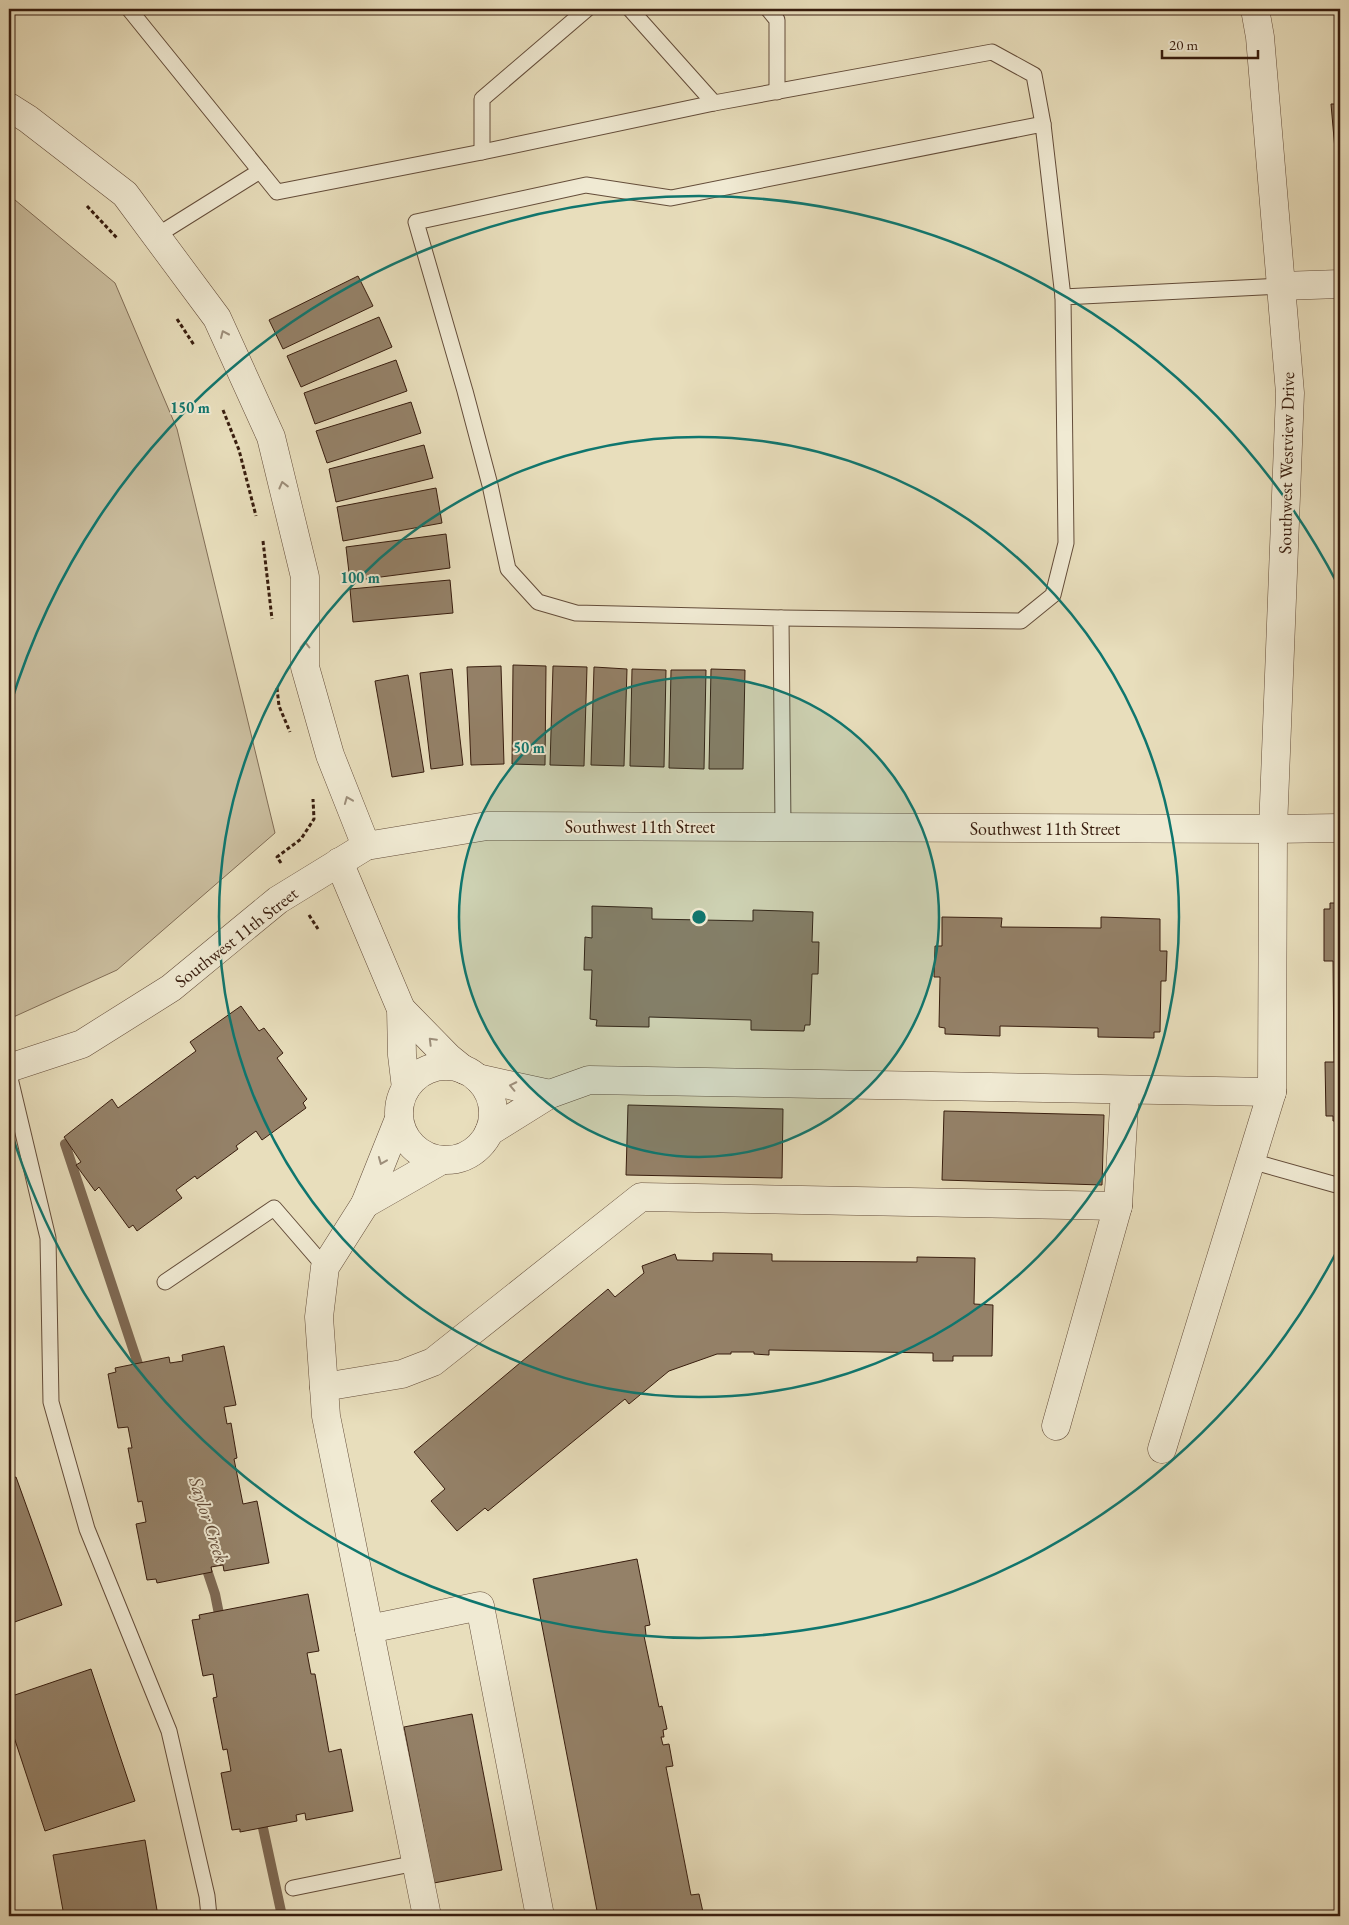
<svg xmlns="http://www.w3.org/2000/svg" width="1349" height="1925" font-family="'EB Garamond',serif">
  <rect width="100%" height="100%" fill="#e8debc"/>
  <filter id="stains"><feTurbulence type="fractalNoise" baseFrequency=".004" numOctaves="4"/><feColorMatrix values="0 0 0 0 .2 0 0 0 0 .09 0 0 0 0 .02 0 0 0 .5 -.17"/></filter>
  <radialGradient id="worn" r=".72"><stop offset=".6" stop-color="#630" stop-opacity="0"/><stop offset="1" stop-color="#630" stop-opacity=".3"/></radialGradient>
  <path fill="#cabd9e" stroke="#816d56" d="M9,195L115,283L177,429L275,833L117,970L9,1019Z"/>
  <g fill="none" stroke-linecap="round" stroke-linejoin="round">
    <g stroke="#7e6953" stroke-width="10">
      <path d="M65,1144L142,1376"/>
      <path d="M204,1561L215,1594L221,1624"/>
      <path d="M260,1814L282,1916"/>
    </g>
  </g>
  <g fill="#948168" stroke="#381d0e">
    <path d="M1331,104H1340V207Z"/>
    <path d="M358,276L373,306L283,349L269,320Z"/>
    <path d="M379,317L392,347L301,387L287,356Z"/>
    <path d="M396,360L407,391L315,424L304,393Z"/>
    <path d="M411,402L421,433L327,463L316,431Z"/>
    <path d="M424,445L433,478L336,502L329,469Z"/>
    <path d="M436,488L442,523L343,541L337,507Z"/>
    <path d="M446,534L450,568L350,581L346,547Z"/>
    <path d="M450,580L453,613L353,622L350,589Z"/>
    <path d="M513,665L546,666L545,765L512,764Z"/>
    <path d="M501,666L504,764L471,765L467,667Z"/>
    <path d="M553,666L587,667L584,766L550,765Z"/>
    <path d="M594,667L627,669L624,766L591,765Z"/>
    <path d="M452,669L463,765L431,769L420,673Z"/>
    <path d="M632,669L666,670L664,767L630,766Z"/>
    <path d="M711,669L745,670L743,769H709Z"/>
    <path d="M671,670H706L704,769L669,768Z"/>
    <path d="M408,675L424,772L392,777L375,681Z"/>
    <path d="M1330,903H1340V1121H1333V1116H1326L1325,1062H1334L1333,961H1324V909H1330Z"/>
    <path d="M592,906L652,908V919L753,921V910L813,912L812,942H819L818,974H812L810,1025H805L804,1031L751,1030V1020L649,1017V1027L596,1026L597,1020L590,1019L592,970H584L585,937L592,938Z"/>
    <path d="M942,917L1002,918L1001,927L1101,928V917L1160,919V951H1167L1166,981H1161L1160,1032H1154V1038L1098,1037V1028L1000,1026V1036L945,1034V1028L939,1027L940,977H934L935,946H942Z"/>
    <path d="M241,1006L259,1031L264,1028L283,1053L277,1058L307,1099L303,1103L306,1108L262,1140L256,1131L236,1146L238,1149L197,1179L195,1176L176,1190L182,1198L137,1231L133,1225L129,1228L99,1187L95,1191L76,1165L81,1162L64,1137L112,1099L118,1108L196,1051L190,1042Z"/>
    <path d="M628,1105L783,1109L782,1178L626,1175Z"/>
    <path d="M944,1111L1104,1115L1102,1185L942,1180Z"/>
    <path d="M713,1253L772,1254V1261L917,1262V1257L975,1258L974,1304L993,1305L992,1356H953V1361H933V1353L769,1350V1355L754,1354V1352H731V1354H717L669,1371L629,1404L625,1399L488,1511L485,1508L457,1531L431,1501L445,1489L414,1452L608,1289L615,1297L644,1273L642,1266L675,1254L677,1260L713,1261Z"/>
    <path d="M224,1346L236,1405L224,1407L227,1424L231,1423L237,1458L234,1459L243,1504L257,1501L269,1563L224,1571L223,1565L211,1567L212,1572L157,1583L156,1579L147,1580L136,1524L146,1522L142,1501L138,1502L128,1448H132L128,1427L118,1428L108,1374L116,1372L115,1368L169,1357L170,1363L183,1361L182,1355Z"/>
    <path d="M16,1477L62,1605L9,1624V1479Z"/>
    <path d="M637,1559L650,1625L645,1626L646,1635L644,1636L659,1707L662,1706L667,1729L663,1730L664,1737H661L663,1745L669,1744L673,1766L666,1767L691,1895L699,1894L703,1912L698,1913V1916H598L533,1579Z"/>
    <path d="M308,1594L319,1651L307,1653L311,1674H315L329,1752L341,1749L353,1811L306,1820L305,1813L296,1815L297,1821L240,1832V1829L232,1830L221,1773L231,1771L227,1749L223,1750L213,1698L217,1697L213,1674L203,1676L192,1620L200,1619L199,1615Z"/>
    <path d="M91,1669L135,1801L45,1831L9,1722V1697Z"/>
    <path d="M472,1714L502,1870L434,1883L404,1727Z"/>
    <path d="M145,1840L158,1916H64L53,1855Z"/>
  </g>
  <g fill="none" stroke-linecap="round" stroke-linejoin="round">
    <defs>
      <g id="lane">
        <path d="M129,9L277,192L482,152L714,103L992,52L1034,75L1043,124"/>
        <path d="M630,9L714,103"/>
        <path d="M768,9L777,20V92"/>
        <path d="M482,152V99L587,9"/>
        <path d="M156,236L260,171"/>
        <path d="M781,618L1021,621L1053,595L1066,543L1063,297L1281,286"/>
        <path d="M783,827L781,618L576,613L538,602L508,569L490,485L465,391L416,222L586,185L671,198L1043,124L1063,297"/>
        <path d="M9,1074L48,1238L51,1402L87,1529L169,1731L207,1896L209,1916"/>
        <path d="M1251,1161L1340,1186"/>
        <path d="M165,1282L274,1208L325,1267"/>
        <path d="M293,1888L416,1863"/>
      </g>
      <g id="street">
        <path d="M9,107L28,119L125,194L217,318L271,437L305,577V667L330,755L366,846"/>
        <path d="M1281,286L1340,284"/>
        <path d="M339,862L401,1009L402,1055L406,1088"/>
        <path d="M401,1009L448,1057L464,1070"/>
        <circle cx="446" cy="1113" r="47"/>
        <path d="M9,1068L82,1044L171,988L278,900L366,846L487,826L1273,829L1340,828"/>
        <path d="M477,1078L550,1094"/>
        <path d="M399,1119L365,1204L325,1267L319,1317L326,1416L427,1916"/>
        <path d="M489,1132L550,1094L589,1080L1272,1092L1273,829L1290,393L1260,37L1255,9"/>
        <path d="M365,1204L442,1160"/>
        <path d="M324,1387L402,1374L433,1362L641,1197L1118,1206"/>
        <path d="M1056,1426L1118,1206L1125,1090"/>
        <path d="M1162,1449L1272,1092"/>
        <path d="M369,1629L480,1606L540,1916"/>
      </g>
    </defs>
    <use href="#lane" stroke="#644d3a" stroke-width="17"/>
    <use href="#street" stroke="#644d3a" stroke-width="29"/>
    <g stroke="#381d0e" stroke-width="3" stroke-dasharray="4 2.5" stroke-linecap="butt">
      <path d="M87,206L117,238"/>
      <path d="M177,319L194,345"/>
      <path d="M223,410L239,450L256,516"/>
      <path d="M263,541L272,619"/>
      <path d="M277,688L279,706L290,732"/>
      <path d="M281,863L277,857L301,839L314,819L313,799"/>
      <path d="M309,915L318,929"/>
    </g>
    <use href="#lane" stroke="#f0ead3" stroke-width="15"/>
    <use href="#street" stroke="#f0ead3" stroke-width="28"/>
  </g>
  <defs><path id="oneway-chevron" d="M-2-3.5L2.5 0L-2 3.5" fill="none" stroke-width="1.6" stroke-linecap="round" stroke-linejoin="round" transform="scale(1.25)"/></defs>
  <g stroke="#9d8e7a">
    <use href="#oneway-chevron" transform="translate(224 334) rotate(-114)"/>
    <use href="#oneway-chevron" transform="translate(283 485) rotate(-104)"/>
    <use href="#oneway-chevron" transform="translate(305 645) rotate(-90)"/>
    <use href="#oneway-chevron" transform="translate(348 800) rotate(-112)"/>
    <use href="#oneway-chevron" transform="translate(432 1041) rotate(-135)"/>
    <use href="#oneway-chevron" transform="translate(513 1086) rotate(-168)"/>
    <use href="#oneway-chevron" transform="translate(382 1161) rotate(112)"/>
  </g>
  <circle cx="699" cy="917" r="240" fill="#0f766e" fill-opacity=".12"/>
  <g fill="none" stroke="#0f766e" stroke-width="2.5">
    <circle cx="699" cy="917" r="240"/>
    <circle cx="699" cy="917" r="480"/>
    <path d="M1338 1249A720 720 0 0 1 10 1128M10 706A720 720 0 0 1 1338 585"/>
  </g>
  <g text-anchor="middle" dominant-baseline="central" stroke-width="4" stroke-linejoin="round" paint-order="stroke">
    <g font-size="18" fill="#381d0e" stroke="#f0ead3">
      <text transform="translate(1286 463) rotate(-89)">Southwest Westview Drive</text>
      <text x="640" y="826">Southwest 11th Street</text>
      <text x="1045" y="828">Southwest 11th Street</text>
      <text transform="translate(236 937) rotate(-38)">Southwest 11th Street</text>
    </g>
    <g font-size="19" font-style="italic" fill="#614936" stroke="#f0ead3">
      <text transform="translate(209 1520) rotate(72)">Saylor Creek</text>
    </g>
  </g>
  <circle cx="699" cy="917" r="8" fill="#0f766e" stroke="#f0ead3" stroke-width="2.5"/>
  <g font-size="15" text-anchor="middle" font-weight="bold" fill="#0f766e" stroke="#f0ead3" stroke-width="4" stroke-linejoin="round" paint-order="stroke">
    <text x="190" y="413">150 m</text>
    <text x="360" y="583">100 m</text>
    <text x="529" y="753">50 m</text>
  </g>
  <rect width="1349" height="1925" fill="none" stroke="#e8debc" stroke-width="30"/>
  <rect x="10" y="10" width="1329" height="1905" fill="none" stroke="#381d0e" stroke-width="2.5"/>
  <rect x="15" y="15" width="1319" height="1895" fill="none" stroke="#381d0e"/>
  <path d="M1162 50v8h96v-8" fill="none" stroke="#381d0e" stroke-width="2.5"/>
  <text x="1169" y="50" font-size="15" fill="#381d0e" stroke="#f0ead3" stroke-width="4" paint-order="stroke">20 m</text>
  <rect width="100%" height="100%" filter="url(#stains)"/>
  <rect width="100%" height="100%" fill="url(#worn)"/>
</svg>
